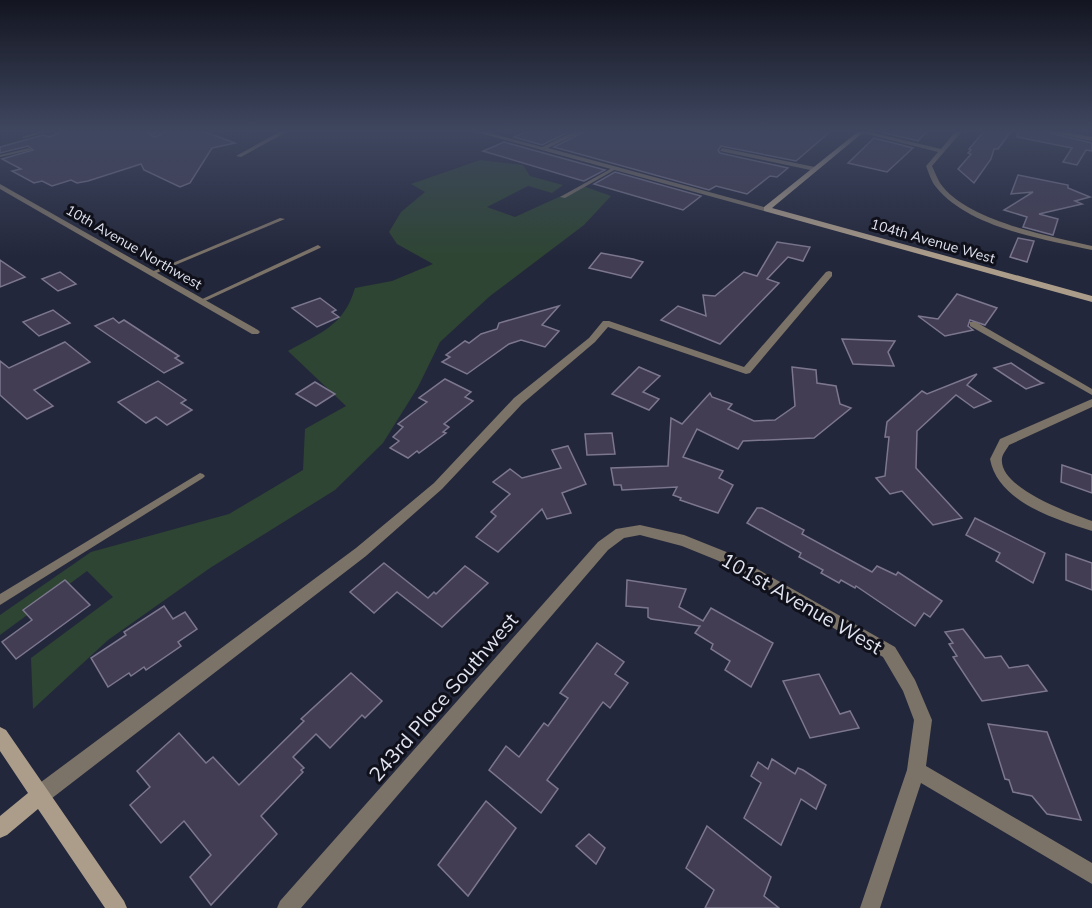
<svg xmlns="http://www.w3.org/2000/svg" width="1092" height="908" font-family="Mulish,sans-serif">
  <rect width="100%" height="100%" fill="#23273b"/>
  <path fill="#2e4533" d="M480,160L523,165L530,176L563,185L552,193L528,186L487,207L515,217L583,186L611,196L584,225L490,296L440,342L418,387L383,443L335,490L210,568L108,640L33,709L31,658L113,597L87,571L0,635V615L91,552L229,514L303,470L305,429L346,406L288,351C320,333 344,326 355,288L392,281L433,264L397,244L389,232L401,212L425,192L411,184Z"/>
  <g fill="#423d53" stroke="#7c778f" stroke-width="1.5">
    <path d="M64,130H153L149,134L155,137L170,130H200L235,143L212,148L190,183L180,187L144,170L141,164L88,181L77,183L71,180L52,186L42,181L34,183L12,171L21,169L2,159L33,150L28,146L0,153V147L43,135L50,137Z"/>
    <path d="M531,130H573L542,145L514,137Z"/>
    <path d="M587,130H832L796,161L721,146L718,150L720,153L788,168L777,177L770,176L747,194L716,186L709,190L554,147Z"/>
    <path d="M883,130H928L918,141L880,132Z"/>
    <path d="M985,130H1012L998,149H994L991,159L974,183L958,169L971,154L968,153L971,150L969,149Z"/>
    <path d="M1018,130H1038L1092,143V151L1086,150L1077,165L1063,162L1072,148L1017,137Z"/>
    <path d="M874,138L913,148L887,172L848,163Z"/>
    <path d="M504,142L605,170L584,181L580,180L483,151Z"/>
    <path d="M615,172L701,196L683,210L594,184Z"/>
    <path d="M1018,175L1068,185V188L1090,197L1075,201L1082,204L1039,214L1058,219L1053,235L1023,227L1027,217L1004,210L1033,192L1011,194Z"/>
    <path d="M1018,238L1034,241L1027,262L1010,257Z"/>
    <path d="M777,242L810,247L803,261L788,257L767,279L779,283L720,344L661,320L678,306L706,316L703,295L715,296L744,272L757,276Z"/>
    <path d="M601,253L633,259L643,262L631,278L589,268Z"/>
    <path d="M0,260L25,277L0,287Z"/>
    <path d="M60,272L76,284L58,291L42,279Z"/>
    <path d="M957,294L997,308L985,325L970,320L968,326L973,330L945,336L918,316L938,319Z"/>
    <path d="M320,298L336,310L332,312L339,317L317,327L292,308Z"/>
    <path d="M559,306L542,325L559,331L545,347L521,340L509,344L467,374L442,362L450,357L446,355L465,341L469,343L481,334L497,329L499,323Z"/>
    <path d="M53,310L70,323L39,336L23,322Z"/>
    <path d="M113,318L119,323L124,320L179,356L175,358L183,363L164,373L95,326Z"/>
    <path d="M842,339L895,341L888,352L894,366L853,364Z"/>
    <path d="M65,342L90,362L34,390L53,406L27,419L0,395V361L9,368Z"/>
    <path d="M1011,363L1040,382L1043,383L1026,389L994,368Z"/>
    <path d="M639,367L660,376L643,392L659,399L649,410L612,394Z"/>
    <path d="M792,367L816,370L817,383L836,386L840,404L851,408L814,438L743,441L738,449L697,429L683,457L723,471L719,478L733,485L718,513L680,500L681,498L673,495L677,487L622,490L621,485H614L611,468L668,466L671,418L682,424L710,393L712,397L732,404L728,409L754,421L775,420L795,406Z"/>
    <path d="M977,374L967,385L991,401L974,408L956,395L917,431L916,468L962,518L933,525L902,491L890,494L876,478L885,476L889,437H885L887,422L922,391L927,394Z"/>
    <path d="M445,379L471,392L465,397L473,401L444,424L449,427L443,432L446,433L419,453L417,451L408,458L390,448L399,441L393,437L403,427L398,424L427,402L419,398Z"/>
    <path d="M158,381L186,400L181,403L192,410L167,425L156,417L146,423L118,402Z"/>
    <path d="M315,382L335,394L316,406L296,394Z"/>
    <path d="M612,433L615,454L587,455L585,434Z"/>
    <path d="M568,446L586,484L562,493L571,513L547,519L542,509L498,552L476,537L496,516L491,512L510,494L493,482L510,469L522,478L561,468L552,450Z"/>
    <path d="M1062,465L1092,475V493L1061,482Z"/>
    <path d="M757,508H762L804,530L802,534L872,572L877,566L896,575L898,572L942,601L930,617L924,613L915,626L856,586L855,588L841,580L839,583L821,573L823,570L799,557L801,553L747,523Z"/>
    <path d="M975,518L1045,553L1033,583L996,561L1000,553L966,535Z"/>
    <path d="M1066,554L1092,563V590L1066,580Z"/>
    <path d="M384,563L428,598L434,592L436,594L465,566L488,583L442,627L397,592L374,613L350,592Z"/>
    <path d="M65,580L90,605L16,659L2,642L32,620L23,610Z"/>
    <path d="M627,580L686,589L679,607L703,621L711,608L773,643L751,687L725,670L730,661L711,649L713,644L695,633L700,626L651,619L648,617V608L626,606Z"/>
    <path d="M164,606L173,619L185,612L197,629L178,642L181,646L146,670L144,667L131,676L129,673L108,687L91,658L126,635L124,632Z"/>
    <path d="M963,629L985,658L1001,656L1009,668L1028,665L1047,691L982,701L953,657L957,656L949,644L953,643L945,632Z"/>
    <path d="M597,643L624,662L615,674L628,683L610,708L603,702L547,780L558,789L541,813L489,770L506,746L519,757L544,723L548,726L568,698L560,693Z"/>
    <path d="M351,673L382,701L365,718L362,715L330,748L316,734L293,757L304,768L301,770L303,772L261,816L277,834L211,905L190,877L211,855L184,821L161,843L130,805L150,787L137,771L179,733L206,763L213,757L239,785L304,721L301,719Z"/>
    <path d="M819,674L840,714L850,711L859,728L810,738L783,681Z"/>
    <path d="M988,724L1047,732L1081,820L1047,814L1032,796L1013,792L1009,780L1005,779Z"/>
    <path d="M772,759L795,774L798,768L803,770L826,785L816,809L801,799L781,845L744,818L761,783L751,776L758,762L768,769Z"/>
    <path d="M486,801L516,828L468,896L438,865Z"/>
    <path d="M707,826L771,877L764,896L779,908H705L714,890L686,868Z"/>
    <path d="M589,834L605,848L596,864L576,846Z"/>
  </g>
  <g fill="none" stroke-linecap="round" stroke-linejoin="round">
    <g fill="#7c7368" fill-rule="evenodd">
      <path d="M46,130H52L24,138L22,137Z"/>
      <path d="M29,148L31,150L0,157V155Z"/>
      <path d="M614,167L618,168L565,198L560,197Z"/>
      <path d="M280,218L285,219L154,274L149,273Z"/>
      <path d="M318,245L321,247L320,248L203,302L201,303L198,301Z"/>
      <path d="M970,322H976L1092,389V395L970,326Z"/>
      <path d="M200,473L203,474L205,476L203,478L0,605V594Z"/>
    </g>
    <g fill="#7c7368" fill-rule="evenodd">
      <path d="M159,130H168L154,135L151,133Z"/>
      <path d="M283,130H290L241,157L236,156Z"/>
      <path d="M469,130H478L542,147L578,130H585L548,148L771,209L764,211Z"/>
      <path d="M851,130H861L941,149L957,130H963L932,166C935,172 937,178 940,183C966,221 1050,236 1092,246V250C1043,239 969,228 936,187C931,181 929,173 926,166L938,152Z"/>
      <path d="M1040,130H1052L1092,137V141Z"/>
      <path d="M722,148L815,167L818,169L815,171L720,151Z"/>
      <path d="M0,184L258,330L260,332L258,334H252L0,189Z"/>
      <path d="M829,271L832,272V276L750,373L746,374L608,327L595,342L522,404L442,489L366,556L47,802L40,804L33,802L31,795L33,788L356,548L434,483L514,398L589,338L603,321H609L744,367L826,272Z"/>
      <path d="M1092,399V407L1009,445C1007,449 1003,453 1002,458C998,488 1070,513 1092,521V531C1055,519 998,502 990,459L1000,439Z"/>
      <path d="M640,525L684,535L729,553L895,647L915,680L932,720L926,766L1092,863V884L921,783L880,908H860L907,770L914,720L903,691L883,657L719,561L682,546L640,535L624,538L608,550L301,908H277L280,901L598,542L616,529Z"/>
    </g>
    <g fill="#ac9d8b" fill-rule="evenodd">
      <path d="M860,130H866L772,208L1092,296V302L764,211V207Z"/>
      <path d="M0,727L6,730L124,901L127,908H105L38,809L7,835L0,838V816L28,793L0,751Z"/>
    </g>
  </g>
  <linearGradient id="sky" x2="0" y2="1"><stop stop-color="#131520"/><stop offset="0.51" stop-color="#3f4760"/><stop offset="1" stop-color="#3f4760" stop-opacity="0"/></linearGradient>
  <rect width="1092" height="257" fill="url(#sky)"/>
  <g text-anchor="middle" dominant-baseline="central" stroke-width="6" stroke-linejoin="round" paint-order="stroke">
    <g font-size="14" fill="#e0e3f0" stroke="#0f1019">
      <text transform="translate(933 241) rotate(16)">104th Avenue West</text>
      <text transform="translate(134 247) rotate(30)">10th Avenue Northwest</text>
    </g>
    <g font-size="20" fill="#e0e3f0" stroke="#0f1019">
      <text transform="translate(802 603) rotate(30)">101st Avenue West</text>
      <text transform="translate(443 697) rotate(-49)">243rd Place Southwest</text>
    </g>
  </g>
</svg>
